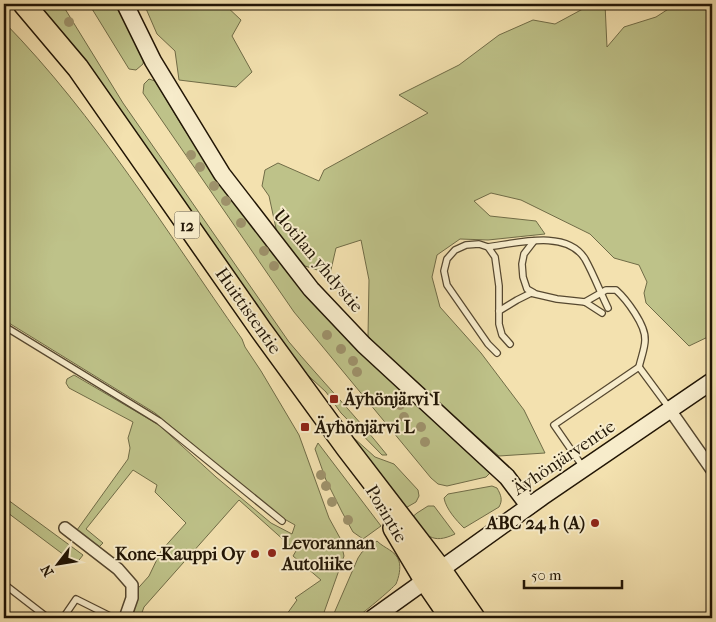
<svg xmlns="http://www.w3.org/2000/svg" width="716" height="622" font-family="'IM FELL French Canon',serif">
  <rect width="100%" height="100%" fill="#f3e1af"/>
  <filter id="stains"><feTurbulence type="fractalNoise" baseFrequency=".004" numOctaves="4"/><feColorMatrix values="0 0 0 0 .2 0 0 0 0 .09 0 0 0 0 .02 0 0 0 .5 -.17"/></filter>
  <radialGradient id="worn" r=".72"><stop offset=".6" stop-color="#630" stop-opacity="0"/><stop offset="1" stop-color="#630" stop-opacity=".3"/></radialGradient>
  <g fill="#bec289" stroke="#706c47">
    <path d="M38,4H62L123,103L289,342C321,380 355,415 387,455H382L341,413L326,392L285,354L67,40Z"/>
    <path d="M89,4H119L144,57L143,64L136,70L129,69Z"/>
    <path d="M144,4H224L241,20L232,36L252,72L236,87L179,80L175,51L157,34Z"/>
    <path d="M592,4H605L607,47L624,27L656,17L673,6L670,4H712V335L689,346L646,303L644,293L647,282L639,265L614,258L590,234L521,200L491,193L474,201L490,216L536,221L545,234L488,240L460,239L437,255L432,277L440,307L481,353L524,410L545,453L499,456L408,377L368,336L369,280L361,240L336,248L330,274L305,266L277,233L269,196L262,186L265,170L278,163L319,181L324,170L428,113L399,95L459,65L499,35L533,20L555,24Z"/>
    <path d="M4,22C96,116 166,231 242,339L245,347L261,371L299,435L329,518L340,538L344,556L322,618H284L297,600L295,598L321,580L293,556L296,551L239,500L144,607L140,618L132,616L122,611L123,605L149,576L161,551L186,523L155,492L157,485L133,470L86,529L103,543L98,548L77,530L128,459L130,448L128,438L133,422L69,388L66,383L67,379L74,375L159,425L216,477L271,523L292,534L295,525L279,516L155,413L4,320Z"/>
    <path d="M149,79L155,81L184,129L236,205L491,472L486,477L447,486L438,484L431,478L294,312L143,93L144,84Z"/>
    <path d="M344,429L375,457L394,464L418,490L419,496L416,502L402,510Z"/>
    <path d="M318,443L381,526L363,539L353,532L342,512L326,480L315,449Z"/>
    <path d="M492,486L497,488C501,495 503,500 499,507L464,528C456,520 446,509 444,498L448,494Z"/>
    <path d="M4,497L83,555L76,564L4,510Z"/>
    <path d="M428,506H434L455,534C432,545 426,535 410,519L417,513Z"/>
    <path d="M377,541C385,549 395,550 399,561C401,568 399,577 396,584C393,588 359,617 355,618C348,620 339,618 332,618L358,558L362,552Z"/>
  </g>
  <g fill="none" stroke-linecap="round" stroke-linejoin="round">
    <defs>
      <g id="lane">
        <path d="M534,241L524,254L522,264L523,277L527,289L534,293"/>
        <path d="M488,247C517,243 567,229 585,259C594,275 600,292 608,308"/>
        <path d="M585,302L606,290H616C626,299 646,325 645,340C645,348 641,358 639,367"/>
        <path d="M499,311L517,300L531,293L557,299L585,302L602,313"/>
        <path d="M4,326L159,421L282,521"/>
        <path d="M497,353L488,344L447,285L444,271L447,259L455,250L466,245L479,244L488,247L495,257L499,286V324L502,335L510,344"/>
        <path d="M583,467L554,425L639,367L670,409"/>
        <path d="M4,584L48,618"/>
        <path d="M63,618L76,599L114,618"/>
      </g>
      <g id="street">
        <path d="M670,410L712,470"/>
        <path d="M65,528L118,569L132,585V598L125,618"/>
      </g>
      <g id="secondary">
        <path d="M125,4L153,61L222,174L311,289L364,345L507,477L529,506"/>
        <path d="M373,618L542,497L712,381"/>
      </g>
      <g id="highway">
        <path d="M24,4L78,68L261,330L347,448L440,569L474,618"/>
        <path d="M394,528L425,580L451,618"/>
      </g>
    </defs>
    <use href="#lane" stroke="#564830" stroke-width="8"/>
    <use href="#street" stroke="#564830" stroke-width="14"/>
    <use href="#secondary" stroke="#211505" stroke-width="19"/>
    <use href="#highway" stroke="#211505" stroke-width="24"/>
    <use href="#lane" stroke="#f7eccb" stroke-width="5.5"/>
    <use href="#street" stroke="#f7eccb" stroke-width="11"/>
    <use href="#secondary" stroke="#f7eccb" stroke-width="16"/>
    <use href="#highway" stroke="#f3e1af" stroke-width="21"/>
  </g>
  <g fill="#9e926b">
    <circle cx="69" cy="22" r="5"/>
    <circle cx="191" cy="155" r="5"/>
    <circle cx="200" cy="167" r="5"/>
    <circle cx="214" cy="186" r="5"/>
    <circle cx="226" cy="201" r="5"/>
    <circle cx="241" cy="223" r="5"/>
    <circle cx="264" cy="251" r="5"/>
    <circle cx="274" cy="266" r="5"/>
    <circle cx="327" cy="335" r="5"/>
    <circle cx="341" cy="349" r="5"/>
    <circle cx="353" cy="361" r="5"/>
    <circle cx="357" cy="372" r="5"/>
    <circle cx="400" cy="405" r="5"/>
    <circle cx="404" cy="417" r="5"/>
    <circle cx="421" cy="427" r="5"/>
    <circle cx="425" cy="442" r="5"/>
    <circle cx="321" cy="475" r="5"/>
    <circle cx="326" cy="486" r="5"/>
    <circle cx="332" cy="502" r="5"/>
    <circle cx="348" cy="520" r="5"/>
  </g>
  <g fill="#8f2418" stroke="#f7eccb" stroke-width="2">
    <rect x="329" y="394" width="10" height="10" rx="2.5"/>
    <rect x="300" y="422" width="10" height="10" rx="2.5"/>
    <circle cx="595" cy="523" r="5"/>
    <circle cx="272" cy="553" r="5"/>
    <circle cx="255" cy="554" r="5"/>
  </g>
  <g text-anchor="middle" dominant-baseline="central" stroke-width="4" stroke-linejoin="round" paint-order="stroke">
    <rect fill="#f7eccb" stroke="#615640" stroke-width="1" x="174.5" y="211.5" width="25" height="27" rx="4"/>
    <g font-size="16" font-weight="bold" fill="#211505">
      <text x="187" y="225">12</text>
    </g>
    <g font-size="18" fill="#211505" stroke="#f7eccb">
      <text transform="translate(318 261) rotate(50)">Uotilan yhdystie</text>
      <text transform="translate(248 311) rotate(55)">Huittistentie</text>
      <text transform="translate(564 458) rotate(-34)">Äyhönjärventie</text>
      <text transform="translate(386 514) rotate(59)">Porintie</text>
    </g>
    <g font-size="18" font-weight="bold" fill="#211505" stroke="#f7eccb" text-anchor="start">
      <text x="344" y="399">Äyhönjärvi I</text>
      <text x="315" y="427">Äyhönjärvi L</text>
      <text x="585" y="523" text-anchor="end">ABC 24 h (A)</text>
      <text x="282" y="543">Levorannan<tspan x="282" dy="21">Autoliike</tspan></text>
      <text x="245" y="554" text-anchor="end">Kone-Kauppi Oy</text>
    </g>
  </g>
  <rect width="716" height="622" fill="none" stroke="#f3e1af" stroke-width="20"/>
  <rect x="5" y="5" width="706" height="612" fill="none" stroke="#211505" stroke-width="2.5"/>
  <rect x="10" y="10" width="696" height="602" fill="none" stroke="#211505"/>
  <g transform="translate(58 564) rotate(239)" stroke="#f7eccb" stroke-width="4" paint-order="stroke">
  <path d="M0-4L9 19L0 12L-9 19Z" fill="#211505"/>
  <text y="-8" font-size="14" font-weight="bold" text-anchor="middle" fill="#211505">N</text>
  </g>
  <path d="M524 580v8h98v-8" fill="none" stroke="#211505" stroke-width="2.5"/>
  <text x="531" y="580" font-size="15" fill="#211505" stroke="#f7eccb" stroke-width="4" paint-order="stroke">50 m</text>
  <rect width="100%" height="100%" filter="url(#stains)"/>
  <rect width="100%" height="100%" fill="url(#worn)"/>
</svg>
